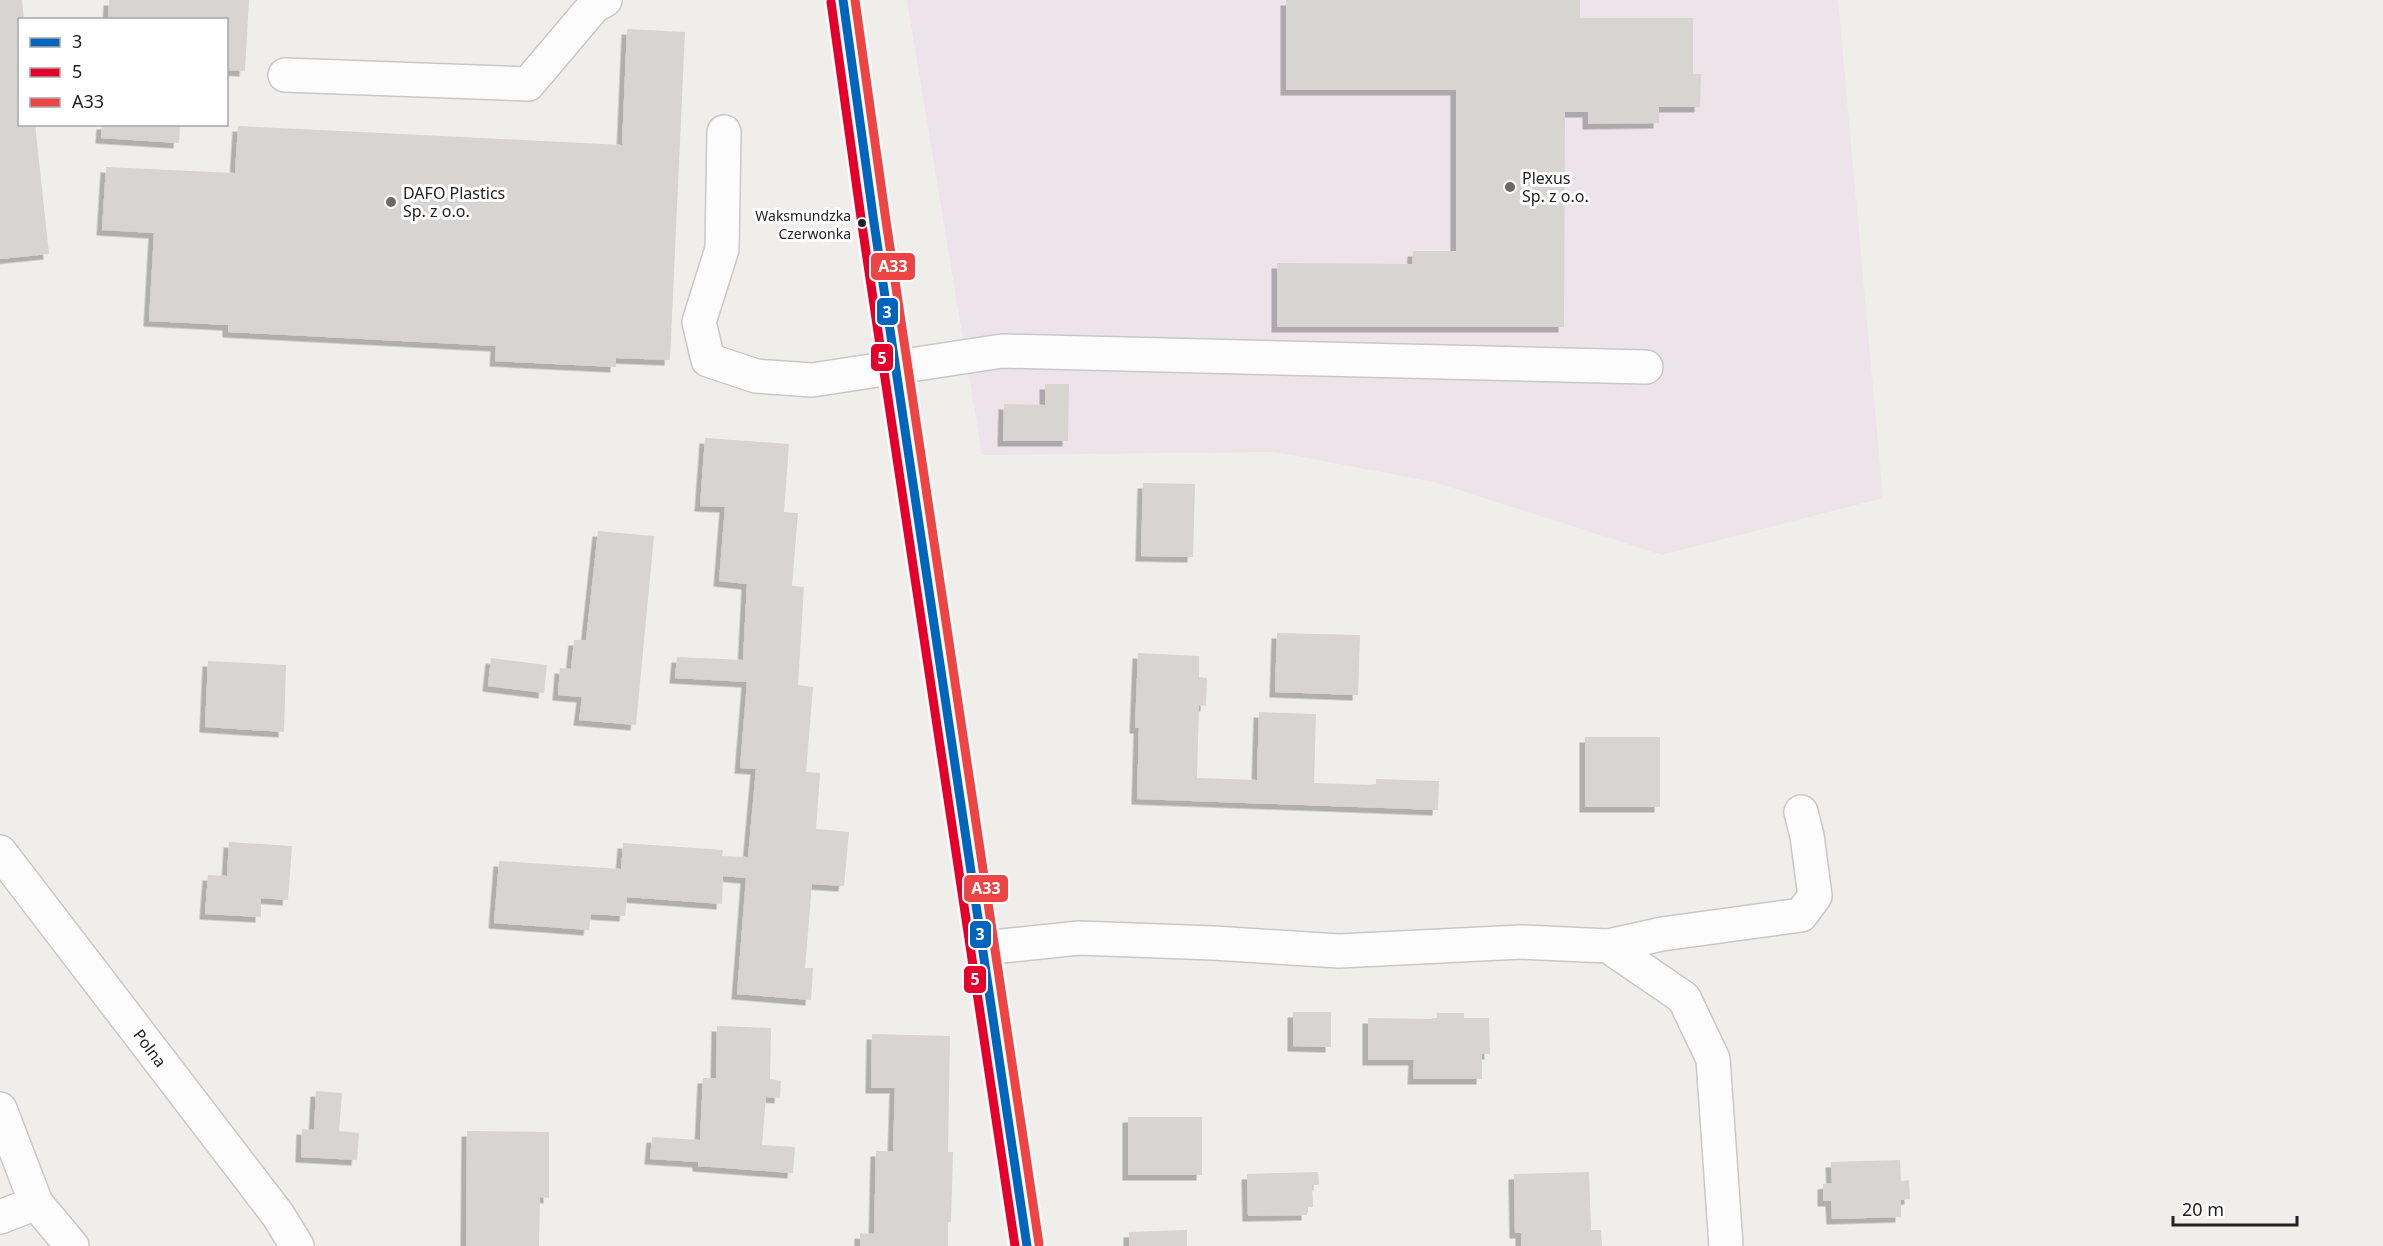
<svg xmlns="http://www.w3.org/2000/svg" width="2383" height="1246" font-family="'Noto Sans',sans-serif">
  <defs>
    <filter id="shadow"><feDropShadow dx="-5.5" dy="5.5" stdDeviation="0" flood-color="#0004"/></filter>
  </defs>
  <rect width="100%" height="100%" fill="#f0eeeb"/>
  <path fill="#ede4e9" d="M907,0H1838L1883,498L1662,555L1434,482L1275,452L982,455Z"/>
  <g fill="#d7d4d2" filter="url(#shadow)">
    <path d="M0,0H22L24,20H20V124H35L49,254L0,259Z"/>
    <path d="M109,0H249L245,71L226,70V20H108Z"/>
    <path d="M1286,0H1580V18H1693V74H1701L1700,107H1659V123L1588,124V112H1565L1564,327H1277V263L1412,264L1413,251H1456V90H1286Z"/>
    <path d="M627,29L685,32L670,360L616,358V367L495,361L496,346L228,332V325L149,321L154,233L102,230L106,167L235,173L238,126L622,145Z"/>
    <path d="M102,124H180L179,143L101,138Z"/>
    <path d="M1045,384H1069L1068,441H1003L1004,404L1045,405Z"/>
    <path d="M705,438L789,444L784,512L798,513L792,586L804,587L798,685L813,687L806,772L820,773L816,829L849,832L844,886L812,884L805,968H813L811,1000L737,994L746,878L723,876L722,904L627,897L625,916L591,914L589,930L494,923L499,861L621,869L623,843L723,850L722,856L748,857L756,769L740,768L747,682L675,678L677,657L743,660L747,584L719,581L725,507L700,506Z"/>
    <path d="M1143,483L1195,484L1193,557L1141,556Z"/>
    <path d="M598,531L654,536L636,725L579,720L582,697L558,695L560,668L571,669L574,640H586Z"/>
    <path d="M1277,633L1360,635L1358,695L1275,692Z"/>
    <path d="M1138,653L1199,656V677L1207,678L1206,706L1199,705L1197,778L1257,780L1259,712L1316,714L1314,783L1376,785V779L1439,781L1438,810L1137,799L1139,728H1135Z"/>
    <path d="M491,658L547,665L544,693L488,686Z"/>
    <path d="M208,661L286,665L284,732L205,727Z"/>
    <rect x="1585" y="737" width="75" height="70"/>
    <path d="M229,842L292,846L288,900L261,898V917L205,914L208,875L227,876Z"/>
    <path d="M1293,1012H1331V1047L1293,1046Z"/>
    <path d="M1437,1013H1464V1018H1489L1490,1054H1482V1079H1413L1414,1060H1368V1018L1437,1019Z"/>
    <path d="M717,1026L771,1028L770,1079L781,1081L780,1098L766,1097L762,1145L795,1147L793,1173L698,1166V1162L650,1159L652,1137L700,1140L703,1078H716Z"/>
    <path d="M872,1034L950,1036L948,1152H953L951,1222H948V1246H860V1233L874,1234L876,1151H893L895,1088H871Z"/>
    <path d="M316,1091L342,1093L339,1131L359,1133L357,1160L301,1157L302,1129L314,1130Z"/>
    <rect x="1128" y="1117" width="74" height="58"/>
    <path d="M467,1131L549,1132V1198L540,1197L539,1246H466Z"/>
    <path d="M1900,1160L1901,1181L1909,1180L1910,1199L1901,1200V1217L1832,1219L1831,1201H1823V1184L1832,1183L1831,1162Z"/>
    <path d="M1318,1172L1319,1185H1312L1313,1207H1307V1215L1248,1216L1247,1174Z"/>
    <path d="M1589,1172L1591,1230H1601L1602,1246H1521V1233H1515L1514,1174Z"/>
    <path d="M1187,1230V1246H1129V1232Z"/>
  </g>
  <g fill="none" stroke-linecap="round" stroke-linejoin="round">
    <defs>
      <g id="minor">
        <path d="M843,0L874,223L1027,1246"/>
        <path d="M285,75L528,84L594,6L605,0"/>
        <path d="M724,132L722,249L699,322L708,360L756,376L812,380L1002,351L1646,367"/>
        <path d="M0,852L278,1215L297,1246"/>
        <path d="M1608,946L1662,934L1801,915L1815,896L1807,836L1801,812"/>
        <path d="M983,948L1079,938L1213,943L1339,951L1521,942L1608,946L1684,998L1713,1059L1726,1246"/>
        <path d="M0,1109L36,1203L0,1217"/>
        <path d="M36,1203L72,1246"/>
      </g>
    </defs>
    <use href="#minor" stroke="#c9c8c7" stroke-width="36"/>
    <use href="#minor" stroke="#fdfcfc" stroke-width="33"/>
    <defs>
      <path id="bus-1" d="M843,0L874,223L1027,1246"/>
      <path id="bus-2" d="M831,2L862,225L1015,1246"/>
      <path id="bus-3" d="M855,0L886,221L1039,1244"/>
    </defs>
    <use href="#bus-1" stroke="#fff" stroke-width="14"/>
    <use href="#bus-2" stroke="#fff" stroke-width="14"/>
    <use href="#bus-3" stroke="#fff" stroke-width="14"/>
    <use href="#bus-1" stroke="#0065bd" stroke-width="9"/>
    <use href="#bus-2" stroke="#e4002b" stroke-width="9"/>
    <use href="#bus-3" stroke="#ef4444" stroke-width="9"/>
  </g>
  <g fill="#6a6968" stroke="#fff" stroke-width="2">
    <circle cx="1510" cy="187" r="6"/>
    <circle cx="391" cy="202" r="6"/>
  </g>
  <circle fill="#222" stroke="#fff" stroke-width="2" cx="862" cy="223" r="5"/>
  <g text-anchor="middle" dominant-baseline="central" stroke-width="6" stroke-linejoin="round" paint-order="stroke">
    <g font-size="14" fill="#222" stroke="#fff" text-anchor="end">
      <text x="851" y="215">Waksmundzka<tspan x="851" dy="18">Czerwonka</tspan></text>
    </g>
    <g font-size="16" fill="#222" stroke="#fff" text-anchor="start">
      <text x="1522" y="178">Plexus<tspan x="1522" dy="18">Sp. z o.o.</tspan></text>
      <text x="403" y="193">DAFO Plastics<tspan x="403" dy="18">Sp. z o.o.</tspan></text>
    </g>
    <g font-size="16" fill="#222" stroke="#fff">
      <text transform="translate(150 1048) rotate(53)">Polna</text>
    </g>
  </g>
  <g stroke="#fff" stroke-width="2">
    <rect x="870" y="252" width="46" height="29" rx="6" fill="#ef4444"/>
    <rect x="876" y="297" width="23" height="29" rx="6" fill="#0065bd"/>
    <rect x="870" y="343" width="24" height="29" rx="6" fill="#e4002b"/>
    <rect x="963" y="874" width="46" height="29" rx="6" fill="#ef4444"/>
    <rect x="969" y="920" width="23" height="29" rx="6" fill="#0065bd"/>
    <rect x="963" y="965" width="24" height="29" rx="6" fill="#e4002b"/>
  </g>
  <g font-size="16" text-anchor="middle" font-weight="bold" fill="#fff">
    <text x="893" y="272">A33</text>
    <text x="887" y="318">3</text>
    <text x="882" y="364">5</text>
    <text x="986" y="894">A33</text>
    <text x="980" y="940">3</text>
    <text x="975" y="985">5</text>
  </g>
  <rect x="18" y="18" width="210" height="108" fill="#ffffff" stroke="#a7a7a7" stroke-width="1.5"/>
  <rect x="30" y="38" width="30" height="9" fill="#0065bd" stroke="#a7a7a7" stroke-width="1.5"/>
  <text x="72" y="48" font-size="18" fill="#222222">3</text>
  <rect x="30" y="68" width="30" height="9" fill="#e4002b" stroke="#a7a7a7" stroke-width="1.5"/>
  <text x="72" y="78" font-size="18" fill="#222222">5</text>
  <rect x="30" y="98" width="30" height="9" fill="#ef4444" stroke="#a7a7a7" stroke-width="1.5"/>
  <text x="72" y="108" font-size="18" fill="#222222">A33</text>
  <path d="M2173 1216v9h124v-9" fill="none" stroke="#222222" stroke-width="3"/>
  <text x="2182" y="1216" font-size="18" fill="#222222" stroke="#ffffff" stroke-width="4.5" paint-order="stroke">20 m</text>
</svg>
